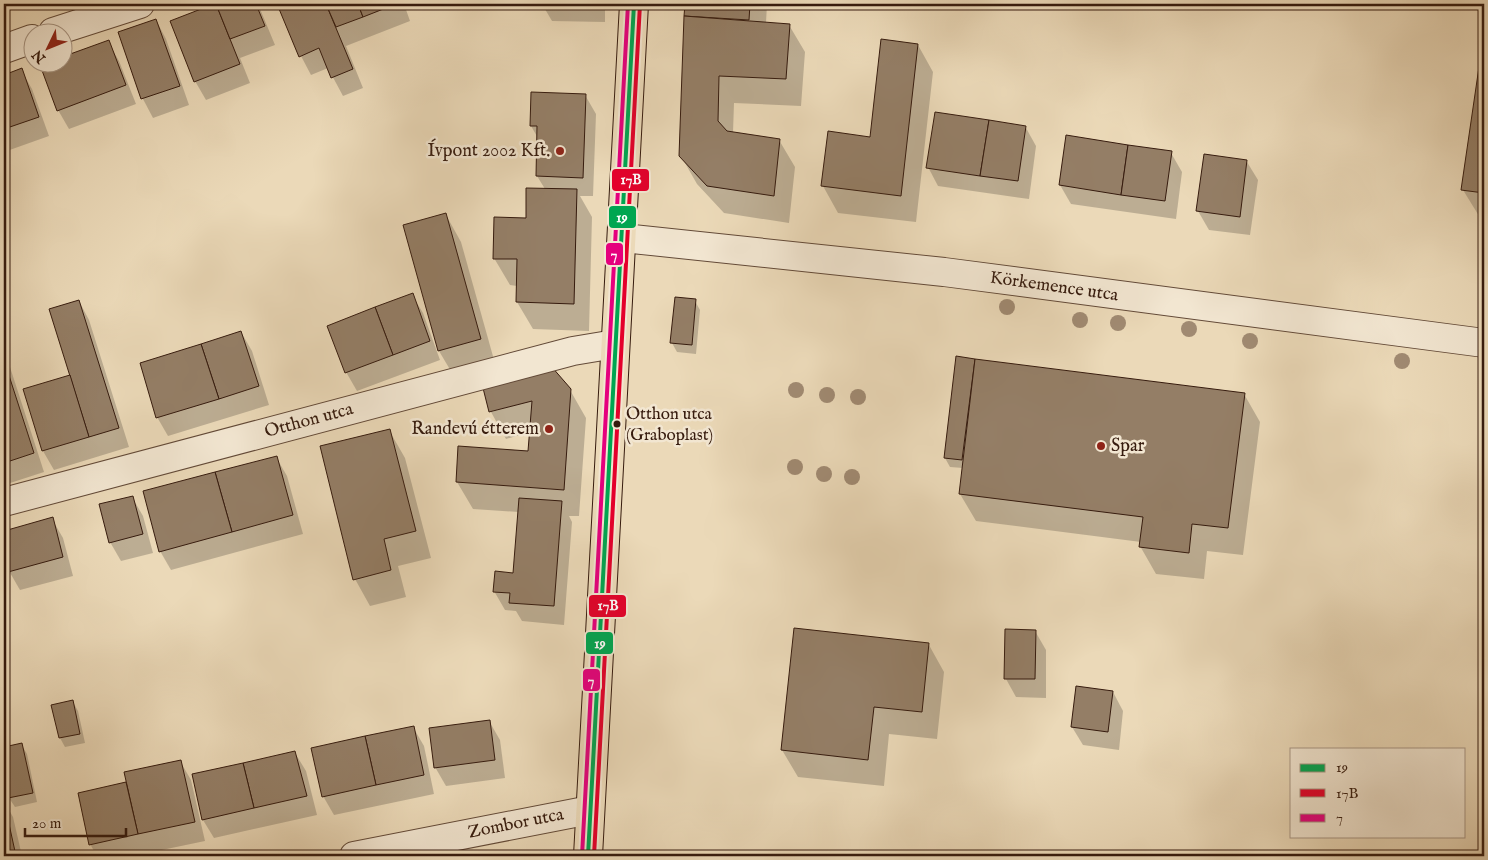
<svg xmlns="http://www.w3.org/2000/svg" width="1488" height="860" font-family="'IM FELL English',serif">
  <rect width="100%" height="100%" fill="#ebd9b8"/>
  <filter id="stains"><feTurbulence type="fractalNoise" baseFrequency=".004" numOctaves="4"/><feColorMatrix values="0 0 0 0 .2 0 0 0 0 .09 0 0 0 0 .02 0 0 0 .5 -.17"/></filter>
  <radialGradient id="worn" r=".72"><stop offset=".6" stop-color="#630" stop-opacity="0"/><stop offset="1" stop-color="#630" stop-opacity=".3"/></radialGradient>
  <g fill="#0003">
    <path d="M4,4H29L5,12Z"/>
    <path d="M218,4H258L275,45L240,58L250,83L206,100L195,81L172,21Z"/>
    <path d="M279,4H404L410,21L346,46L363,88L343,96L328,68L311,75L301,56Z"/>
    <path d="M542,4H605V22L552,21Z"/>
    <path d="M686,4H767L766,23L789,25L805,52L801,106L734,103L733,133L779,140L795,167L789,223L724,213L697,184L681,156Z"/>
    <path d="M1474,4H1484V22Z"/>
    <path d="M156,20L166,39L189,105L153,118L143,99L120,33Z"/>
    <path d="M108,42L119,61L136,104L69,129L58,110L62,62Z"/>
    <path d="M918,45L933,72L916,222L838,213L823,186L871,138Z"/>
    <path d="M1481,61L1484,62V224L1463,190Z"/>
    <path d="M21,70L32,89L49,136L4,152V76Z"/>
    <path d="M585,95L596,114L593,196H580L592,217L589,331L533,329L517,302V286L510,285L494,258L527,219L545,189L537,176L538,138L531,126Z"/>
    <path d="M1026,128L1036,146L1029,199L938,186L928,167Z"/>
    <path d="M1171,153L1182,172L1176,219L1071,204L1060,185Z"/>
    <path d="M1247,162L1258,180L1250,235L1209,230L1198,211Z"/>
    <path d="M446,215L461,242L496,367L455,378L439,351L404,226Z"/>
    <path d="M412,295L423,313L440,360L357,391L346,372Z"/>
    <path d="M79,301L89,320L129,447L54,470L43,451L25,390L71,376Z"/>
    <path d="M695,301L700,310L696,354L677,352L672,343Z"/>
    <path d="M241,332L252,351L269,405L168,436L157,417Z"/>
    <path d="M4,356L9,364L44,472L4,485Z"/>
    <path d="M957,357L1244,394L1260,422L1243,555L1207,551L1204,579L1156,574L1140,546L1141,542L976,521L960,494L963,468L950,467L945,458Z"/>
    <path d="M570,390L586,418L579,516H569L572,522L564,625L522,621L516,611L505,610L494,591L514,574L519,512L473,509L457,482L529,453L530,432L506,439L491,412Z"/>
    <path d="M389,430L405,458L431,558L398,566L406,597L370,606L355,579Z"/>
    <path d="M276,457L287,476L303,534L171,570L160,551Z"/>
    <path d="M132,497L143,516L153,553L121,561L110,542Z"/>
    <path d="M52,519L63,538L73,576L20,590L9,571L4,553V532Z"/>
    <path d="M1035,631L1046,650V698L1016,697L1006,679Z"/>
    <path d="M929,645L944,672L937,739L889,734L884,786L798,777L782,750Z"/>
    <path d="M1113,692L1123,711L1119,750L1083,745L1072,727Z"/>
    <path d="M73,702L78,711L85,743L65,747L60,738L52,706Z"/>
    <path d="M489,721L500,740L505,778L446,786L435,767Z"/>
    <path d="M413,727L424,746L434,794L334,815L323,796Z"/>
    <path d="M21,744L27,754L37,802L15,807L9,798L4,772V748Z"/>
    <path d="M295,753L306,771L317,815L214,838L203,820Z"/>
    <path d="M180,761L191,780L205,841L133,856H97L90,844L79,794L128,783Z"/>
    <path d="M4,801L13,817L22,856H4Z"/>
  </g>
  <g fill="#947e66" stroke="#361b0e">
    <path d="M214,4H216L240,64L194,82L170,21Z"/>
    <path d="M216,4H256L265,26L230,39Z"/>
    <path d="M277,4H326L353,69L331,78L319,48L299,57Z"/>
    <path d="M326,4H358L363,17L336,27Z"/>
    <path d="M358,4H396L363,17Z"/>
    <path d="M685,4H750L749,20L684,16Z"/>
    <path d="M684,16L790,24L786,79L719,76L718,121L727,131L780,139L774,196L707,186L679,156Z"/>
    <path d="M156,19L180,86L141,99L118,32Z"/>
    <path d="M881,39L918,44L901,196L821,186L828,131L870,137Z"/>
    <path d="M109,40L126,85L57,111L40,65L48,62H62V57Z"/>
    <path d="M1480,60L1484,61V193L1461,190Z"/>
    <path d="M22,68L39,117L4,129V75Z"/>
    <path d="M531,92L586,94L583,178L536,176L537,126H530Z"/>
    <path d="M935,112L989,120L980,176L926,168Z"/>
    <path d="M989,120L1026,126L1018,181L980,176Z"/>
    <path d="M1066,135L1128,145L1121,195L1059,185Z"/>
    <path d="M1128,145L1172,151L1165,201L1121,195Z"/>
    <path d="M1204,154L1247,160L1240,217L1196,211Z"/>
    <path d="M526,188L577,189L574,304L516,302L517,259H493L494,217L526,218Z"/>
    <path d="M446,213L481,339L438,351L403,225Z"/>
    <path d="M413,293L430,341L393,355L375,307Z"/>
    <path d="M675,297L696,299L692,345L670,343Z"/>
    <path d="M79,300L119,428L89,437L49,309Z"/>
    <path d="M375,307L393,355L345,373L327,326Z"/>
    <path d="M241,331L259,386L219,399L201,344Z"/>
    <path d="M201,344L219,399L156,418L140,363Z"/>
    <path d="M956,356L975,359L962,460L944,458Z"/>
    <path d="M975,359L1245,393L1228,528L1192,524L1189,553L1139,547L1143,517L959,494Z"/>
    <path d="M4,360L34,453L4,463Z"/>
    <path d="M551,366L571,389L564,490L456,482L458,446L528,451L532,401L489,412L482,384Z"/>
    <path d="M70,375L89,437L42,451L23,389Z"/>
    <path d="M390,429L416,531L384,539L391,570L353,580L320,446Z"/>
    <path d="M277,456L293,515L232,532L215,472Z"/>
    <path d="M215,472L232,532L159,552L143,491Z"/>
    <path d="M133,496L143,534L109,543L99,504Z"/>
    <path d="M519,498L562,501L554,606L509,603L510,593L493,592L495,571L513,573Z"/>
    <path d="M53,517L63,557L8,572L4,557V531Z"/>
    <path d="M794,628L929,643L922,712L874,707L868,760L781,750Z"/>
    <path d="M1005,629L1036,630L1035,679H1004Z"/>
    <path d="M1076,686L1113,691L1108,732L1071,727Z"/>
    <path d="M73,700L80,734L59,738L51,705Z"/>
    <path d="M490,720L495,760L434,768L429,728Z"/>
    <path d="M414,726L424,775L376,785L365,736Z"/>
    <path d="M365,736L376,785L322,797L311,748Z"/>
    <path d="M22,743L33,793L8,798L4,778V747Z"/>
    <path d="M295,751L307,796L254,808L243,763Z"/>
    <path d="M181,760L195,822L138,834L124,772Z"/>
    <path d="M243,763L254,808L202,820L192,774Z"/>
    <path d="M126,782L138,834L89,845L78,793Z"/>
    <path d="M4,801L16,856H4Z"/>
  </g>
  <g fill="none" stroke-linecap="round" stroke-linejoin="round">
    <defs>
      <g id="minor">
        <path d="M53,32L140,4"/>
        <path d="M4,49L32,39"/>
        <path d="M623,238L944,272L1484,343"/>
        <path d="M4,502L573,351L615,344"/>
        <path d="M354,856L590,810"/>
      </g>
      <path id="major" d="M588,856L634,4"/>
    </defs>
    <use href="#minor" stroke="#634a38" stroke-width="30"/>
    <use href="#major" stroke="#361b0e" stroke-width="30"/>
    <use href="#minor" stroke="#f2e6d1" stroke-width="28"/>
    <use href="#major" stroke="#ebd9b8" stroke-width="28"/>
    <defs>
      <path id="bus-1" d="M588,856L634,4"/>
      <path id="bus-2" d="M594,856L640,4"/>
      <path id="bus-3" d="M582,856L628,4"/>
    </defs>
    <use href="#bus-1" stroke="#f2e6d1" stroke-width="8"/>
    <use href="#bus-2" stroke="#f2e6d1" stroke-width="8"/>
    <use href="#bus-3" stroke="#f2e6d1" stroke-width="8"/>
    <use href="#bus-1" stroke="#00a651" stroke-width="4"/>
    <use href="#bus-2" stroke="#e4002b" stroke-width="4"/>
    <use href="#bus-3" stroke="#e5007d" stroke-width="4"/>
  </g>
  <g fill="#a08a72">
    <circle cx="1007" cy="307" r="8"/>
    <circle cx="1080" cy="320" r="8"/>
    <circle cx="1118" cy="323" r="8"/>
    <circle cx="1189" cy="329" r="8"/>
    <circle cx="1250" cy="341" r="8"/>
    <circle cx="1402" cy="361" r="8"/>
    <circle cx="796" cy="390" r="8"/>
    <circle cx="827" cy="395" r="8"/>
    <circle cx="858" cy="397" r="8"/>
    <circle cx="795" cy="467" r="8"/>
    <circle cx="824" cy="474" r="8"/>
    <circle cx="852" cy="477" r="8"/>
  </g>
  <g fill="#8f2418" stroke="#f2e6d1" stroke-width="2">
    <circle cx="560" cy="151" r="5"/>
    <circle cx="549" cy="429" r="5"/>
    <circle cx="1101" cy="446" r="5"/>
  </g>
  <circle fill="#361b0e" stroke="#f2e6d1" stroke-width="2" cx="617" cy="424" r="4.5"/>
  <g text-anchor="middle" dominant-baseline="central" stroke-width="5" stroke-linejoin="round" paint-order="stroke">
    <g font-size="17" fill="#361b0e" stroke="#f2e6d1" text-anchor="start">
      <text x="626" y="414">Otthon utca<tspan x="626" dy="21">(Graboplast)</tspan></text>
    </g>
    <g font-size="18" fill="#361b0e" stroke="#f2e6d1" text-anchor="end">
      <text x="550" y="151">Ívpont 2002 Kft.</text>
      <text x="539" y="429">Randevú étterem</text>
      <text x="1111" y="446" text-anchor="start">Spar</text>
    </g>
    <g font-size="18" fill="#361b0e" stroke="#f2e6d1">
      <text transform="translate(1054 287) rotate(8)">Körkemence utca</text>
      <text transform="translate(309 421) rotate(-15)">Otthon utca</text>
      <text transform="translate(516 824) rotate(-11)">Zombor utca</text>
    </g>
  </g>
  <g stroke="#f2e6d1" stroke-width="2">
    <rect x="611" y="168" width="39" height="24" rx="5" fill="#e4002b"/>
    <rect x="608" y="205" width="29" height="24" rx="5" fill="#00a651"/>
    <rect x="605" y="242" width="19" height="24" rx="5" fill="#e5007d"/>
    <rect x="588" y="594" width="39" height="24" rx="5" fill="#e4002b"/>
    <rect x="585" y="631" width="29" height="24" rx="5" fill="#00a651"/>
    <rect x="582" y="668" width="19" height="24" rx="5" fill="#e5007d"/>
  </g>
  <g font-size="14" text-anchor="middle" font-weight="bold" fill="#fff">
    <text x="631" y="184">17B</text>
    <text x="622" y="222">19</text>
    <text x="614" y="259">7</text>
    <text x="608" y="610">17B</text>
    <text x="600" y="648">19</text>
    <text x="591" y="685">7</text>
  </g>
  <rect width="1488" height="860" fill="none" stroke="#ebd9b8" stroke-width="20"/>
  <rect x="5" y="5" width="1478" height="850" fill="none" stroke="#361b0e" stroke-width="2.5"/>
  <rect x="10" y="10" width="1468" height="840" fill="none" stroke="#361b0e"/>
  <rect x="1290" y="748" width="175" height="90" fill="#f2e6d1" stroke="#a79583"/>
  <rect x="1300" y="764" width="25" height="8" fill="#00a651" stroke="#a79583"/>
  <text x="1336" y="772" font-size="15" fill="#361b0e">19</text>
  <rect x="1300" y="789" width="25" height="8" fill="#e4002b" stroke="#a79583"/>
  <text x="1336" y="798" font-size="15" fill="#361b0e">17B</text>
  <rect x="1300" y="814" width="25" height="8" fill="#e5007d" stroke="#a79583"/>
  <text x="1336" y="822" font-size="15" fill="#361b0e">7</text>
  <g transform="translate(48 48) rotate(227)"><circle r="24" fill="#f2e6d1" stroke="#a79583"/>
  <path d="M0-4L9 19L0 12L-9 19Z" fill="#8f2418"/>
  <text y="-8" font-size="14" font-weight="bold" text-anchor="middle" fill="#361b0e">N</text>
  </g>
  <path d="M25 828v8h101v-8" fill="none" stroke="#361b0e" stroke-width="2.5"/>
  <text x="32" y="828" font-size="15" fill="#361b0e" stroke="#f2e6d1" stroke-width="4" paint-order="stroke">20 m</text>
  <rect width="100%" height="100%" filter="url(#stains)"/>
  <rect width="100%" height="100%" fill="url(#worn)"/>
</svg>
